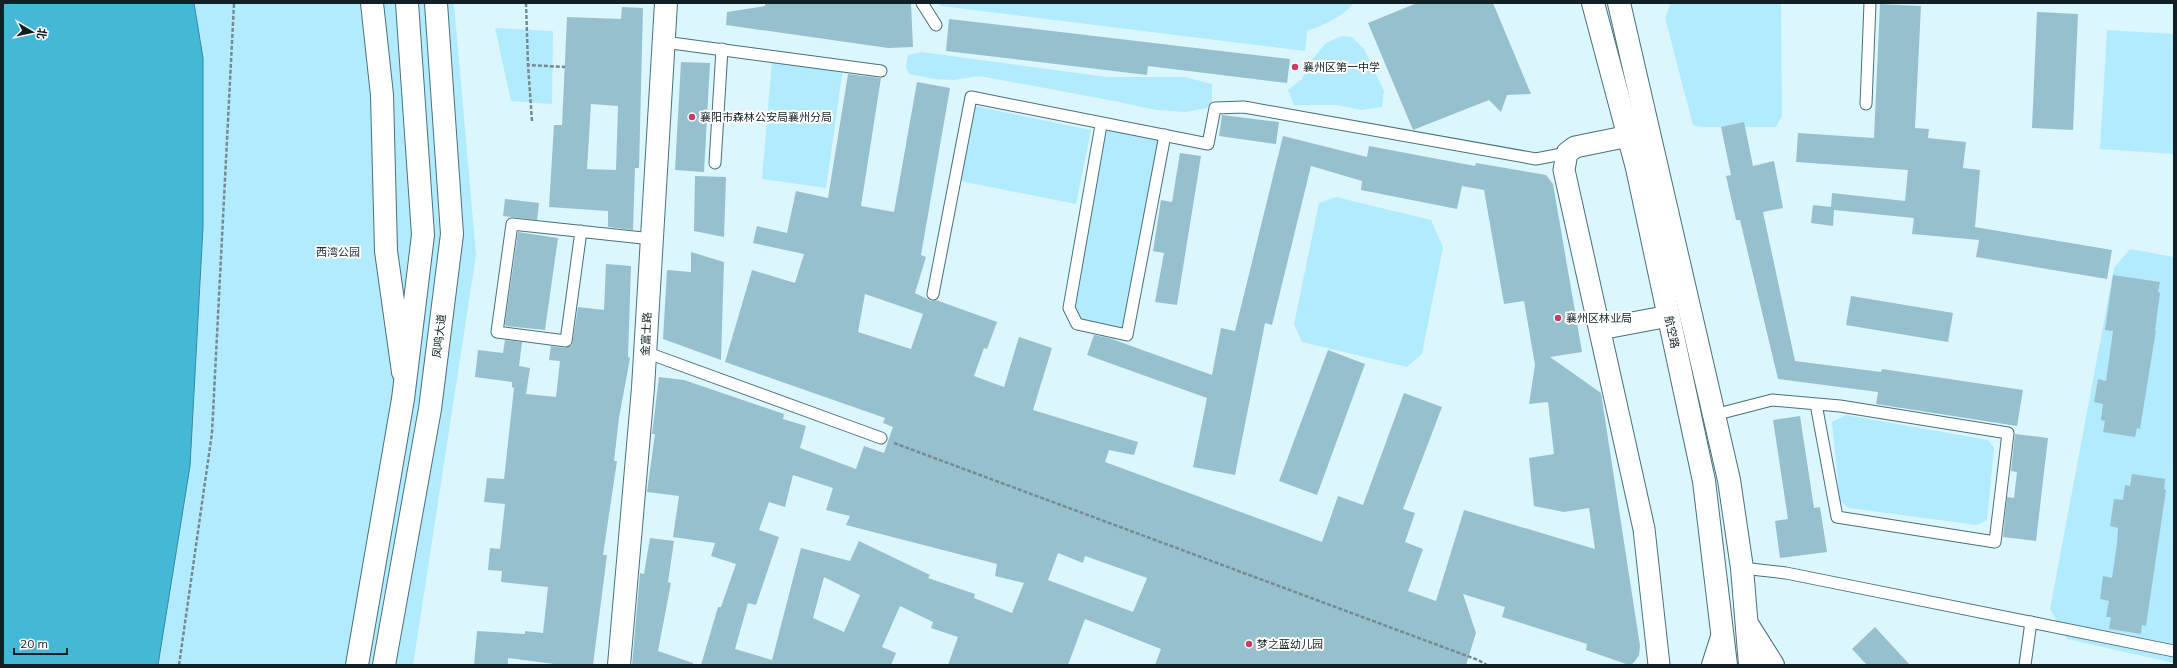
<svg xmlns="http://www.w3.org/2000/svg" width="2177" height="668" font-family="Mulish,'Noto Sans SC',sans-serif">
  <rect width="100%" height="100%" fill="#dcf6fe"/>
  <g fill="#b3ebfe">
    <path d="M194,3H454L476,255L413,665H158L190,465L203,227V58Z"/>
    <path d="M938,3H1354C1341,18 1326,24 1307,31L1305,51L941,6Z"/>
    <path d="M1671,3L1781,4L1782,116L1776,127H1700L1693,125L1665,18Z"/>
    <path d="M495,28L553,31L552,104L511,101Z"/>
    <path d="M2107,30L2174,34V154L2100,149Z"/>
    <path d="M1342,36L1352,37L1364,49L1384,91L1382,107L1362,110L1336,105H1294L1288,90L1302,79L1310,62L1326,43Z"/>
    <path d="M921,52L1107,77H1185L1212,84V102L1207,108L1186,112L1156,110L1109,100L979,76L954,80L934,79L909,74L906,67L908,55Z"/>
    <path d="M772,61L843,68L826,188L762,179Z"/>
    <path d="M975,106L1091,130L1076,204L960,181Z"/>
    <path d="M1101,125L1165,135L1127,335L1077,324L1069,308Z"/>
    <path d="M1336,197L1431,220L1443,247L1422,354L1407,367L1302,342L1294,324L1319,203Z"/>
    <path d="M2130,249L2174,257V663L2067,639L2050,609L2114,268Z"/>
    <path d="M1846,415L1988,440L1994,448L1987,520L1977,525L1849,508L1840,501L1832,422Z"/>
  </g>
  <path fill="#45b8d8" stroke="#358aa2" d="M3,3H194L203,58V227L190,466L158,665H3Z"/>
  <g fill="#97c0ce" fill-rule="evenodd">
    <path d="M765,3H911L913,47L888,48L726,25L727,12L765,6Z"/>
    <path d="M1417,3H1493L1531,94L1507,95L1501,112L1489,100L1413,130L1368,23Z"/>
    <path d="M1880,4L1921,6L1915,128L1929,129L1928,138L1966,142L1963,168L1980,170L1975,227L2112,250L2107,279L1976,257L1979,240L1912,234L1914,218L1834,210L1833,226L1811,223L1813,205L1831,207L1832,193L1905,201L1908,170L1796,162L1798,133L1874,138Z"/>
    <path d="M622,7L643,8L639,168H635L633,230L608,227V211L549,207L554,125H562L567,17L621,19ZM591,104L618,106L616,170L587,169Z"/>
    <path d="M2037,12L2078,14L2073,130L2032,128Z"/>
    <path d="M949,19L1290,59L1287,83L1148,66L1147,75L946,51Z"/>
    <path d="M681,62L710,63L704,172L675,170Z"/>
    <path d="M848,74L881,78L861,206L894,212L917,82L950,88L921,255L926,257L915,293L931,301L936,300L997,322L987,349L984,348L974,376L1004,387L1019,337L1052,348L1033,410L1138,442L1134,455L1109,450L1105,462L1322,542L1338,496L1363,505L1404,393L1442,407L1403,509L1415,513L1405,542L1423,549L1408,591L1436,601L1464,510L1595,549L1589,508L1564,512L1534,506L1529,458L1554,454L1548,402L1529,404L1535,365L1524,301L1504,304L1484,190L1462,186L1457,209L1361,190L1362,181L1311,166L1272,325L1265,323L1235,475L1193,467L1207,398L1087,355L1094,335L1109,338L1212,375L1221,328L1235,331L1283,136L1367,157L1369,146L1475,166L1476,163L1546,175L1553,184L1582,352L1550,357L1601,393L1640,646L1639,655L1635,661L1631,665L1626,664L1586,650L1587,644L1502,617L1505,607L1463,594L1476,633L1466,665H1155L1161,649L1085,619L1068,665H948L958,637L931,628L933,622L900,606L882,647L896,653L891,665H701L718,607H721L736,564L711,556L715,543L673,537L679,496L647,492L655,434H652L659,377L684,380L784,414L783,419L806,426L800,448L856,469L864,446L884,453L893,427L883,423L885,418L725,362L752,270L795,283L804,254L753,243L757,226L787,233L796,191L828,198ZM865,294L923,314L911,349L858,332ZM793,475L833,488L826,510L850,516L846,525L997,564L995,576L1024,583L1012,613L974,598L975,594L928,578L930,575L859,541L850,561L801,548L772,660L735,649L748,603L756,605L779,537L759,530L769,502L785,507ZM1058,553L1083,563L1085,556L1147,578L1133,612L1048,580ZM824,577L860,595L844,632L813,618Z"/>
    <path d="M1222,115L1279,122L1276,144L1219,136Z"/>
    <path d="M1744,122L1753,166L1774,161L1783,208L1763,212L1795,361L1881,372L1882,369L2023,390L2017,426L1876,404L1878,392L1778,379L1740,220H1736L1726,176L1731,175L1721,127Z"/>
    <path d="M1180,153L1201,156L1177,305L1155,302L1164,253L1153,251L1161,200L1172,202Z"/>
    <path d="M695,176L726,177L724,237L694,231Z"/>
    <path d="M505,199L539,203L537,220L503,216Z"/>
    <path d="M518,232L558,238L545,330L506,326L505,324Z"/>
    <path d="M691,252L724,262L721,360L663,339L667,270L691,272Z"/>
    <path d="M606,264L631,266L628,357L630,358L619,418L614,461H617L603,555H607L593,665H562L508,658V665H474L477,631L525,634V631L543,633L548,587L501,582L502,571L488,570L490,548L500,549L505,504L484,502L487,478L504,479L514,388L512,387V382L475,377L478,350L503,353L505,340L522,342L519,366L530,368L526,394L556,397L560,361L549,360L551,346L565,348L572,345L578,307L604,310Z"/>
    <path d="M2113,275L2160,282L2158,292L2160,293L2155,330H2156L2140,429L2137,428L2135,437L2103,432L2105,421L2101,420L2103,404L2094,402L2098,379L2106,381L2113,331L2105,330Z"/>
    <path d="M1851,296L1953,313L1948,342L1846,325Z"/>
    <path d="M1328,350L1365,364L1317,495L1279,481Z"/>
    <path d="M1800,416L1814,508L1820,507L1827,552L1780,558L1775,521L1788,519L1773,420Z"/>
    <path d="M2015,434L2048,438L2036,541L2003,537L2007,497L2014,498L2017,472L2011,471Z"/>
    <path d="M2132,474L2165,479L2164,489L2166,490L2146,626L2142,625L2141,634L2109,629L2111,617H2106L2109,601L2100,599L2103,576L2112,578L2117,544L2118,528L2110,526L2114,499L2123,500L2125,485L2130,486Z"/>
    <path d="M650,538L674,541L668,582L671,583L658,651L693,663V665H632L640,573L644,574Z"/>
    <path d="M1875,627L1910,665H1867L1852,649Z"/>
  </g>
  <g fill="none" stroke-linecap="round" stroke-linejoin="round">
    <defs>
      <g id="service">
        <path d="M922,3L936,25"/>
        <path d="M664,42L881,71"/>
        <path d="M1866,104L1870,3"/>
        <path d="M1101,125L1069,308L1077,324L1127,335L1165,135"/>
        <path d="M715,163L722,49"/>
        <path d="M581,231L566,341L497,332L512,224L652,239"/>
        <path d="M933,294L971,97L1208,144L1215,108L1244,107L1536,159L1567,153"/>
        <path d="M645,352L881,438"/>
        <path d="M1714,415L1772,400L1840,406L2008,433L1995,542L1837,517L1816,404"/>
        <path d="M1742,568L1786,573L2174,651"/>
        <path d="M2025,665L2031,622"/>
      </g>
      <g id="minor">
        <path d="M1629,136L1575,147L1567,153L1564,170L1644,529L1659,665"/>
        <path d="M1600,329L1669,316"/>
      </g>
      <g id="tertiary">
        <path d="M372,3L382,95L386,251L403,372"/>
        <path d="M619,665L643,388L666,3"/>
        <path d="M1713,665L1722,637"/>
      </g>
      <g id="secondary">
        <path d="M357,665L403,399L423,235L407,3"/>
        <path d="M384,665L430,409L452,234L436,3"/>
      </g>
      <g id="primary">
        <path d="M1593,3L1637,168L1704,481L1726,665"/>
        <path d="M1619,3L1729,480L1742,568L1750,665"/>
        <path d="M1749,627L1773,665"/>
      </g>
    </defs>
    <use href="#service" stroke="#49707c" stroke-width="13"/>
    <use href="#minor" stroke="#49707c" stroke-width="23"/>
    <use href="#tertiary" stroke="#49707c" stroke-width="24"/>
    <use href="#secondary" stroke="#49707c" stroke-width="24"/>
    <use href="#primary" stroke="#49707c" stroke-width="24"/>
    <g stroke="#758a91" stroke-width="2.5" stroke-dasharray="4 2" stroke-linecap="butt">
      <path d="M526,3L528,65"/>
      <path d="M532,121L528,65L565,67"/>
      <path d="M894,443L1478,660L1487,665"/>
      <path d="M179,665L212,433L234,3"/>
    </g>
    <use href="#service" stroke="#fff" stroke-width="11"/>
    <use href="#minor" stroke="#fff" stroke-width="21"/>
    <use href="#tertiary" stroke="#fff" stroke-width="22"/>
    <use href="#secondary" stroke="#fff" stroke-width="22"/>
    <use href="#primary" stroke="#fff" stroke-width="22"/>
  </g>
  <g fill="#cb3c60" stroke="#fff" stroke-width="1.5">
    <circle cx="1295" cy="67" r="4"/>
    <circle cx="692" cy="117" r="4"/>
    <circle cx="1558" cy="318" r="4"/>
    <circle cx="1249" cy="644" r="4"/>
  </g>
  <g text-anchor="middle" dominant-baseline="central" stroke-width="4" stroke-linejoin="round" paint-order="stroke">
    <g font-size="11" fill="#102025" stroke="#fff" text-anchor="start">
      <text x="1303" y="67">襄州区第一中学</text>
      <text x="700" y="117">襄阳市森林公安局襄州分局</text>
      <text x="1566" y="318">襄州区林业局</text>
      <text x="1257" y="644">梦之蓝幼儿园</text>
    </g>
    <g font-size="11" fill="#1a2e34" stroke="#fff">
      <text x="338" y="252">西湾公园</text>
    </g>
    <g font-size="11" fill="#102025" stroke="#fff">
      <text transform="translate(1672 332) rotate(78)">航空路</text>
      <text transform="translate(646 334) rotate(-87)">金富士路</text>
      <text transform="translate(439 336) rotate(-83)">凤鸣大道</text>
    </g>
  </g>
  <rect width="2177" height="668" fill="none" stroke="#102025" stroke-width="8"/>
  <g transform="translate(32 32) rotate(99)" stroke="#ffffff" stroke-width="3" paint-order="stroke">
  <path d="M0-3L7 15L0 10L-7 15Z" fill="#102025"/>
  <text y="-6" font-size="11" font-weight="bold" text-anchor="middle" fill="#102025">北</text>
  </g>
  <path d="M14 648v6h53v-6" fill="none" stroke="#102025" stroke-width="2"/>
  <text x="20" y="648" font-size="12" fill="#102025" stroke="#ffffff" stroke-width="3" paint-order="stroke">20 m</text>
</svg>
